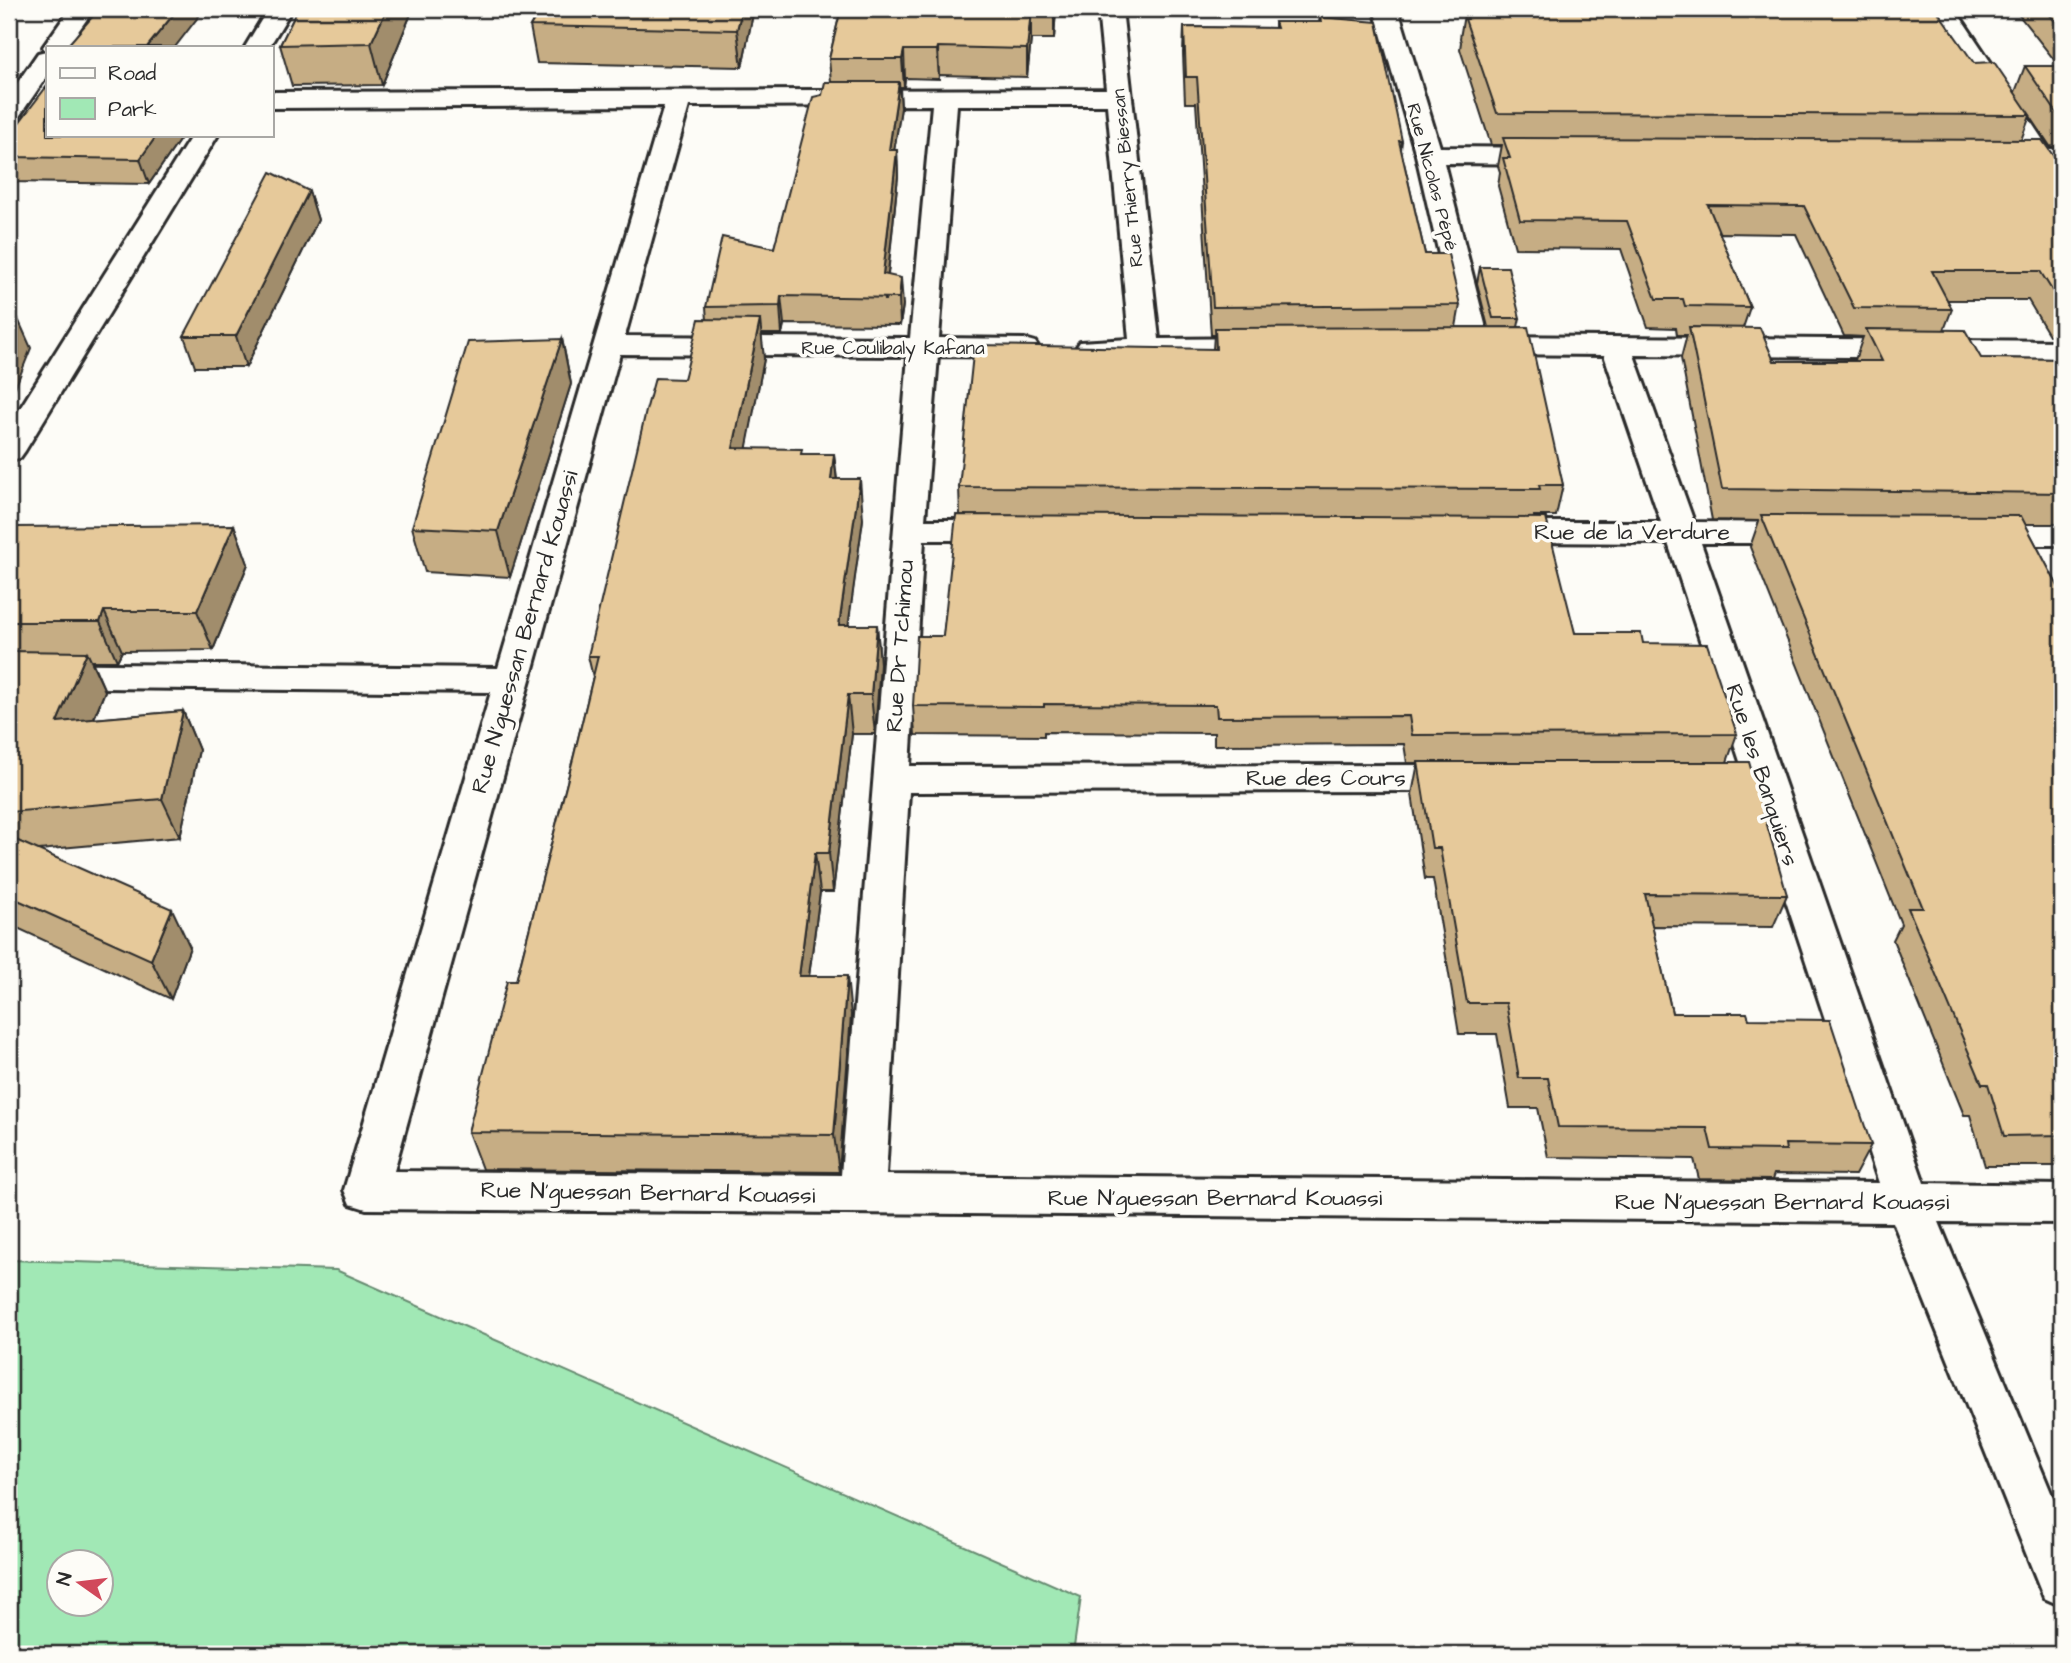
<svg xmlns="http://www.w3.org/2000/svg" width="2071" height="1663" font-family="'Architects Daughter',sans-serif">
  <rect width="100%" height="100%" fill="#fdfcf7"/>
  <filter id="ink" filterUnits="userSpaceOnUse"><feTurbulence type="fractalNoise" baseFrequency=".0143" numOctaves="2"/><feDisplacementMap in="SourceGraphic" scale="14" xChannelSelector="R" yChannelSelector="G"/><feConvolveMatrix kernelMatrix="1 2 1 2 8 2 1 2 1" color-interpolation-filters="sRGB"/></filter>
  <g filter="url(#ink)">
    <path fill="#a1e8b5" stroke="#668a70" stroke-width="2" fill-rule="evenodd" d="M9,1260L336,1270L1081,1597L1073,1654H9ZM60,1562H102V1604H60Z"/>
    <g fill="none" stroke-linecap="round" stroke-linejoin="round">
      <defs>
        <g id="minor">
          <path d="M70,9H94L67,47H47V76L18,118L9,121V95L38,53L46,51L43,47Z"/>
          <path d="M268,9H292L269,47H245Z"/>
          <path d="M1098,9H1122L1159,339L1266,338L1277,341L1281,347L1277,353L1266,356L1091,357L1080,354L1076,348L1080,342L1129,339L1107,105H957L939,338L1024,339L1035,342L1039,348L1035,354L1024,357L938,356L925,520H1007L1019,523L1024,530L1019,537L1007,540H924L910,766L1466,765L1479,769L1485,778L1479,787L1466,791L909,792L886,1175L1879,1183L1668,543L1497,542L1485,539L1480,532L1485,525L1497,522H1661L1604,355L1475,354L1464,351L1460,345L1416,155L1374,9H1398L1440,147L1552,148L1561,150L1565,156L1561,162L1552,164L1444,163L1488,336L2062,341V359L1634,355L1694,522L1808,523L1820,526L1825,533L1820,540L1808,543H1701L1924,1183L2062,1185V1223L1939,1222L2062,1519V1606L2044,1598L1893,1222L366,1209L350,1204L344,1190L491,692L9,687V663L498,668L664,106L271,108V92L1106,89ZM932,105L910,338L625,336L689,106ZM620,354L908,356L841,1175L394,1171Z"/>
          <path d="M1931,9H1955L2049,149H2062V196L2052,194L2033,165L1992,163L1988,157L1992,151L2023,149Z"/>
          <path d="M192,135H218L25,451L20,458L9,460V426Z"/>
          <path d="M1980,525H2062V545H1980L1968,542L1963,535L1968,528Z"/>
        </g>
      </defs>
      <use href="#minor" stroke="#2b2b2b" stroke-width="6"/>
      <use href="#minor" fill="#fdfcf7" fill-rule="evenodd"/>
    </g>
    <g fill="#c6ad84" stroke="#2b2b2b" stroke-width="2" fill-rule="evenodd">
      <path d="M298,9H413L382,85L292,86L280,45Z"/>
      <path d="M541,9H754L742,67L537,63L530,26Z"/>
      <path d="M841,9H1056L1054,39H1031L1027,77L939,75V79L905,78L904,87H900L901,108L894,150H897L898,176L888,275L903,305L900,325L784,324L782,334H761L764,359L746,448L803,454H834L837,479L863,519L848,625H877L880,664L875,734H852L833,892H820L809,976L851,1015L839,1172L482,1169L468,1132L516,981L574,755L593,677L588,656L684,379L707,320L706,307L774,248L822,95L831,82L829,59Z"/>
      <path d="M1465,9L1974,63L2015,92L2025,66H2059L2014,9H2062V147L2050,146L2030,116L2021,140L2062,168V335H2049L2028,300H1947L1952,309L1944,330L1981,358L2062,359V524H2025L2062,594V1166H1985L1970,1115H1964L1893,940L1901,924L1750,547L1759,521L1712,520L1681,358L1687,335H1677L1676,328L1648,327L1621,249L1515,248L1498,186L1500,172L1498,166L1502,145H1491L1460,49L1461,42L1460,38ZM1719,233L1796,234L1844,336L1863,337L1855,360L1856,361H1774L1743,328L1750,307Z"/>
      <path d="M1320,17L1402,141L1401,150L1425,254L1460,305L1456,327H1488L1477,283L1480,267L1520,318L1518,327L1563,485L1556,516H1534V518L1575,633L1643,643L1737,734L1727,762L1787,895L1773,927L1652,926L1672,1013L1749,1019L1871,1145L1855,1175L1774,1174L1772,1180L1699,1179L1694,1159L1548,1157L1538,1108H1510L1497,1034H1459L1433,879H1425L1412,794L1418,763H1407L1404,744L1214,745V733L1044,732V736L915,735L913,706L943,636L960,515L959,487L1213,349L1214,335H1211L1196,103H1185L1183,53L1184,27L1275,28V22H1319Z"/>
      <path d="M47,135H183L149,184L9,182V136Z"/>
      <path d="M309,191L318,220L246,367H195L184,336Z"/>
      <path d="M562,339L571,384L510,577L425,572L412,527Z"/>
      <path d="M234,525L248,564L213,650L122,651L117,661H92L105,691L94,719L183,711L199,750L180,837L39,850L190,947L171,999L9,924V926V541Z"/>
    </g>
    <g fill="#a18d6c" stroke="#2b2b2b" stroke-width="2">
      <path d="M178,9H201L202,12L175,47H147Z"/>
      <path d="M387,9H413L382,85L371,43Z"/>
      <path d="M742,9H754L742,67L737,30Z"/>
      <path d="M1054,9H1056L1054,39Z"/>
      <path d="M1031,11V39L1027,77V49Z"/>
      <path d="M938,47L939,75V79L937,50Z"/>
      <path d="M904,50L905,78L904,87L902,59Z"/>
      <path d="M899,82L901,108L890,176L889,150Z"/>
      <path d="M157,135H183L149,184L140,159Z"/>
      <path d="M897,150L898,176L885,301L883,274Z"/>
      <path d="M309,191L318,220L246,367L236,336Z"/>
      <path d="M901,278L903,305L900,325L899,298Z"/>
      <path d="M781,296L784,324L782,334L780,306Z"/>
      <path d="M18,319L31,348L9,403V342Z"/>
      <path d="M760,320L764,359L739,487L733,448Z"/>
      <path d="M562,339L571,384L510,577L498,531Z"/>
      <path d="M834,454L838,493L831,479Z"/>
      <path d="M860,479L863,519L843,664L839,625Z"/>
      <path d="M234,525L248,564L213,650L197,611Z"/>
      <path d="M104,611L122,651L117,661L100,622Z"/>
      <path d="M877,625L880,664L875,734L871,695Z"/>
      <path d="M87,652L105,691L76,761L57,722Z"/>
      <path d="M848,695L852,734L833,892L829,853Z"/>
      <path d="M183,711L199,750L180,837L162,799Z"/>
      <path d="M815,853L820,892L804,1014L799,976Z"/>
      <path d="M172,909L190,947L171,999L151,960Z"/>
      <path d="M847,976L851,1015L839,1172L834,1135Z"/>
    </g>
    <g fill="#e6c99a" stroke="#2b2b2b" stroke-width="2">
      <path d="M99,9H178L147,47H66Z"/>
      <path d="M298,9H387L371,43L280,45Z"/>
      <path d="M541,9H742L737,30L530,26Z"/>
      <path d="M841,9H1054V11H1031L1027,49L938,47L937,50H904L902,59H829Z"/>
      <path d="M1465,9H1936L1974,63L1994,62L2030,115L1497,113L1465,19H1468Z"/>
      <path d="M2045,9H2062V30Z"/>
      <path d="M1320,17L1377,22L1402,141H1399L1425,254H1448L1460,305L1213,307L1197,77H1186L1184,27L1277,28L1275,22H1321Z"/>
      <path d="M2025,66H2062V119H2061Z"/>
      <path d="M825,82H899L889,150H897L883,274L901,278L899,298L781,296L780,306L706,307L722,237L774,248L813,97L822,95Z"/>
      <path d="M47,86V135H157L140,159L9,157V136Z"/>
      <path d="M1503,138L2042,140L2062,168V306L2040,271H1932L1952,309L1854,308L1804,206L1708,205L1750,307L1685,306L1683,299H1656L1627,221L1520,220L1503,158H1510Z"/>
      <path d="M271,172L309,191L236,336H184Z"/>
      <path d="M1480,267H1508L1520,318H1493Z"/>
      <path d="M18,319L9,342V320Z"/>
      <path d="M699,319L760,320L733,448L802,449L801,454H834L831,479H860L839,625H877L871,695H848L829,853H815L799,976H847L834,1135L468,1132L507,981H516L574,755L598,656H588L646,411L655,378L684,379Z"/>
      <path d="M1528,327L1563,485H1539L1540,489L959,487L974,345L1216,349L1215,328Z"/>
      <path d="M1689,327L1760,328L1774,361H1882L1866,329L1965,330L1981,358L2062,359V493L1722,489Z"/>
      <path d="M562,339L498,531L412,527L468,342Z"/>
      <path d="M956,515L1546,518L1575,633H1641L1643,643L1707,644L1737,734L1412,735L1409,716L1217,717L1216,705L1044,704V707L913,706L917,636H943Z"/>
      <path d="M1761,515L2021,516L2062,594V1135L2004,1136L1988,1084H1982L1908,908H1923Z"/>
      <path d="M234,525L197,611H104L100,622H9V541L16,527Z"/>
      <path d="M9,651L87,652L57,722L183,711L162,799L9,812Z"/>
      <path d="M1418,762H1749L1787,895L1645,894L1672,1013H1747L1749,1019L1830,1020L1871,1145L1785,1144L1786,1150L1712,1149L1707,1128L1558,1127L1548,1078H1519L1506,1003H1467L1440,848H1432Z"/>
      <path d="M9,837L172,909L151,960L9,896Z"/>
    </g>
  </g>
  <g text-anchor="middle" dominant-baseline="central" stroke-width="7" stroke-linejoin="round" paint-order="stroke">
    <g font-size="19" fill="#2b2b2b" stroke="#fdfcf7">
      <text transform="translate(1432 177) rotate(75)">Rue Nicolas Pépé</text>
      <text transform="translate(1128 178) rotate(-96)">Rue Thierry Biessan</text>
      <text x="893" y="348">Rue Coulibaly Kafana</text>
    </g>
    <g font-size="23" fill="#2b2b2b" stroke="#fdfcf7">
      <text x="1632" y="532">Rue de la Verdure</text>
      <text transform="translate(525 632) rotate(-74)">Rue N'guessan Bernard Kouassi</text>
      <text transform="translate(900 646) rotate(-86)">Rue Dr Tchimou</text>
      <text transform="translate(1762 775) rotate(72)">Rue les Banquiers</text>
      <text x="1326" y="778">Rue des Cours</text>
      <text transform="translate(648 1193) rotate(1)">Rue N'guessan Bernard Kouassi</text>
      <text x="1215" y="1198">Rue N'guessan Bernard Kouassi</text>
      <text x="1782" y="1202">Rue N'guessan Bernard Kouassi</text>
    </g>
  </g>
  <rect width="2071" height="1663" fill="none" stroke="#fdfcf7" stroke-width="35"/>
  <rect x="18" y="18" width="2036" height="1628" fill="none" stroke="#2b2b2b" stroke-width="2.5" filter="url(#ink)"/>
  <rect x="46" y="46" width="228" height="91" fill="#fdfcf7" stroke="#a9a8a5" stroke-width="2"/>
  <rect x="60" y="68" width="35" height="10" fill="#fdfcf7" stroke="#a9a8a5" stroke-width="2"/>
  <text x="108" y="80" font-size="21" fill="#2b2b2b">Road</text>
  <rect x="60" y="98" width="35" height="21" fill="#a1e8b5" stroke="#a9a8a5" stroke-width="2"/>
  <text x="108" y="116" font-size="21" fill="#2b2b2b">Park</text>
  <g transform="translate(80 1583) rotate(284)"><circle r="33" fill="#fdfcf7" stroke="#a9a8a5" stroke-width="2"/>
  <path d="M0-5L12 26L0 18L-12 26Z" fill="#d1495b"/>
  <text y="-10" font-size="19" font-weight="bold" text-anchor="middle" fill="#2b2b2b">N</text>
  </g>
</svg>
